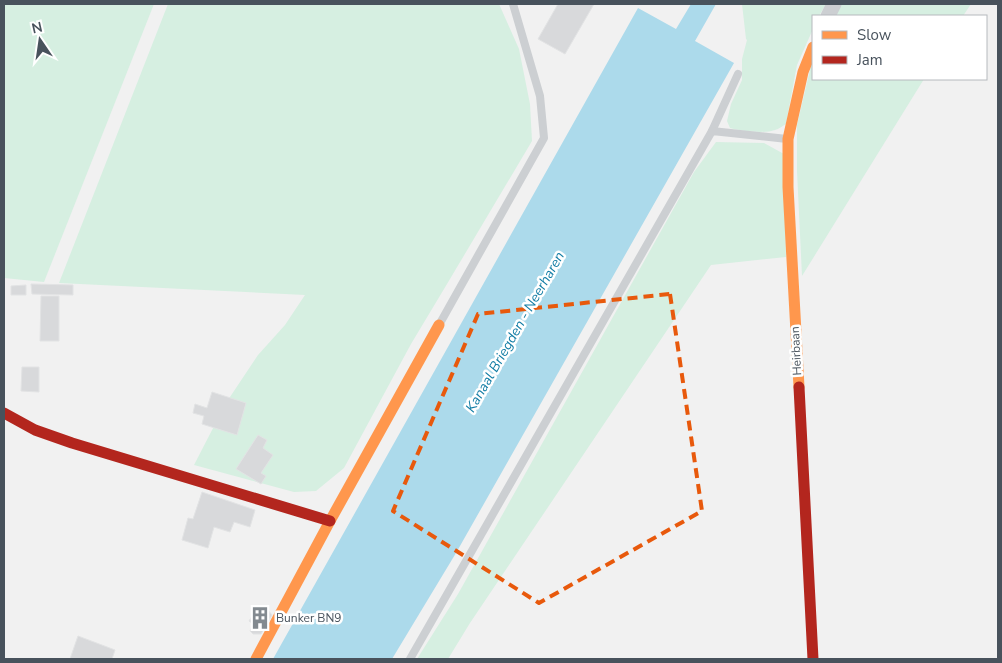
<svg xmlns="http://www.w3.org/2000/svg" width="1002" height="663" font-family="'Nunito Sans',sans-serif">
  <rect width="100%" height="100%" fill="#f1f1f1"/>
  <g fill="#d6efe1">
    <path d="M4,4H154L44,282L4,278Z"/>
    <path d="M168,4H499L519,49L530,104L532,141L450,279L411,344L344,468L316,491L294,492L194,465L226,403L258,355L285,325L305,295L59,283Z"/>
    <path d="M742,4H826L819,16H813V29L797,65L786,124C782,126 779,129 775,130C764,134 741,131 730,128L727,121L731,104L742,80V59L747,40L746,39Z"/>
    <path d="M839,4H971L963,16H833Z"/>
    <path d="M813,57V79H924L802,276L797,171V125Z"/>
    <path d="M716,142L764,143L784,154L786,257L711,265L470,623L448,659H417L458,594L694,172Z"/>
  </g>
  <path fill="#acdaeb" d="M691,4H716L695,41L734,63L456,553L392,659H273L638,8L676,29Z"/>
  <g fill="#d8d9db" stroke="#e2e3e4">
    <path d="M558,4H594L565,54L538,39Z"/>
    <path d="M31,284L73,285V295L32,294Z"/>
    <path d="M26,285V295H11V286Z"/>
    <path d="M41,296H59V341H40Z"/>
    <path d="M22,367H39V392L21,391Z"/>
    <path d="M212,392L246,403L237,435L202,424L204,416L193,413L195,404L207,408Z"/>
    <path d="M258,435L267,440L263,448L273,455L261,473L266,476L261,484L236,469Z"/>
    <path d="M202,492L255,510L250,527L234,522L230,532L214,527L208,548L182,540L188,518L193,519Z"/>
    <path d="M265,608L268,610L272,615L261,634H253L250,631L253,625L249,621L254,613H258Z"/>
    <path d="M78,636L115,650L112,659H70Z"/>
  </g>
  <g fill="none" stroke-linecap="round" stroke-linejoin="round">
    <g stroke="#cccfd2" stroke-width="8">
      <path d="M712,131L738,74"/>
      <path d="M439,325L544,138L540,96L513,4"/>
      <path d="M410,659L712,131L787,139"/>
    </g>
    <path stroke="#cccfd2" stroke-width="15" d="M828,16L834,4"/>
    <g stroke="#ff974d" stroke-width="11">
      <path d="M799,387L788,187V139L803,72L813,47"/>
      <path d="M256,659L330,521L439,325"/>
    </g>
    <g stroke="#b3261e" stroke-width="11">
      <path d="M799,387L813,659"/>
      <path d="M4,413L35,430L72,443L330,521"/>
    </g>
  </g>
  <path fill="none" stroke="#e8590c" stroke-width="4" stroke-dasharray="10 6" stroke-linejoin="round" d="M670,294L702,511L539,603L393,511L478,314Z"/>
  <defs>
    <symbol id="building-bare" viewBox="-9 -9 18 18"><path d="M-4-6H4V6H1V3H-1V6H-4ZM-2.5-4.3h1.7v1.8h-1.7ZM.8-4.3h1.7v1.8H.8ZM-2.5-1h1.7V.8h-1.7ZM.8-1h1.7V.8H.8Z" fill="#838a90" stroke="#fff" stroke-width="2.5" paint-order="stroke"/></symbol>
  </defs>
  <g fill-rule="evenodd">
    <use href="#building-bare" x="244" y="602" width="32" height="32"/>
  </g>
  <g text-anchor="middle" dominant-baseline="central" stroke-width="5" stroke-linejoin="round" paint-order="stroke">
    <g font-size="12" fill="#48525c" stroke="#fff">
      <text transform="translate(796 351) rotate(-93)">Heirbaan</text>
    </g>
    <g font-size="12" fill="#48525c" stroke="#fff" text-anchor="start">
      <text x="276" y="618">Bunker BN9</text>
    </g>
    <g font-size="14" font-style="italic" fill="#127da5" stroke="#fff">
      <text transform="translate(515 332) rotate(-60)">Kanaal Briegden - Neerharen</text>
    </g>
  </g>
  <rect width="1002" height="663" fill="none" stroke="#48525c" stroke-width="10"/>
  <rect x="812" y="15" width="175" height="65" fill="#ffffff" stroke="#b6babe"/>
  <rect x="822" y="31" width="25" height="8" fill="#ff974d" stroke="#b6babe"/>
  <text x="857" y="40" font-size="15" fill="#48525c">Slow</text>
  <rect x="822" y="56" width="25" height="8" fill="#b3261e" stroke="#b6babe"/>
  <text x="857" y="65" font-size="15" fill="#48525c">Jam</text>
  <g transform="translate(40 40) rotate(347)" stroke="#ffffff" stroke-width="4" paint-order="stroke">
  <path d="M0-4L9 19L0 12L-9 19Z" fill="#48525c"/>
  <text y="-8" font-size="14" font-weight="bold" text-anchor="middle" fill="#48525c">N</text>
  </g>
</svg>
